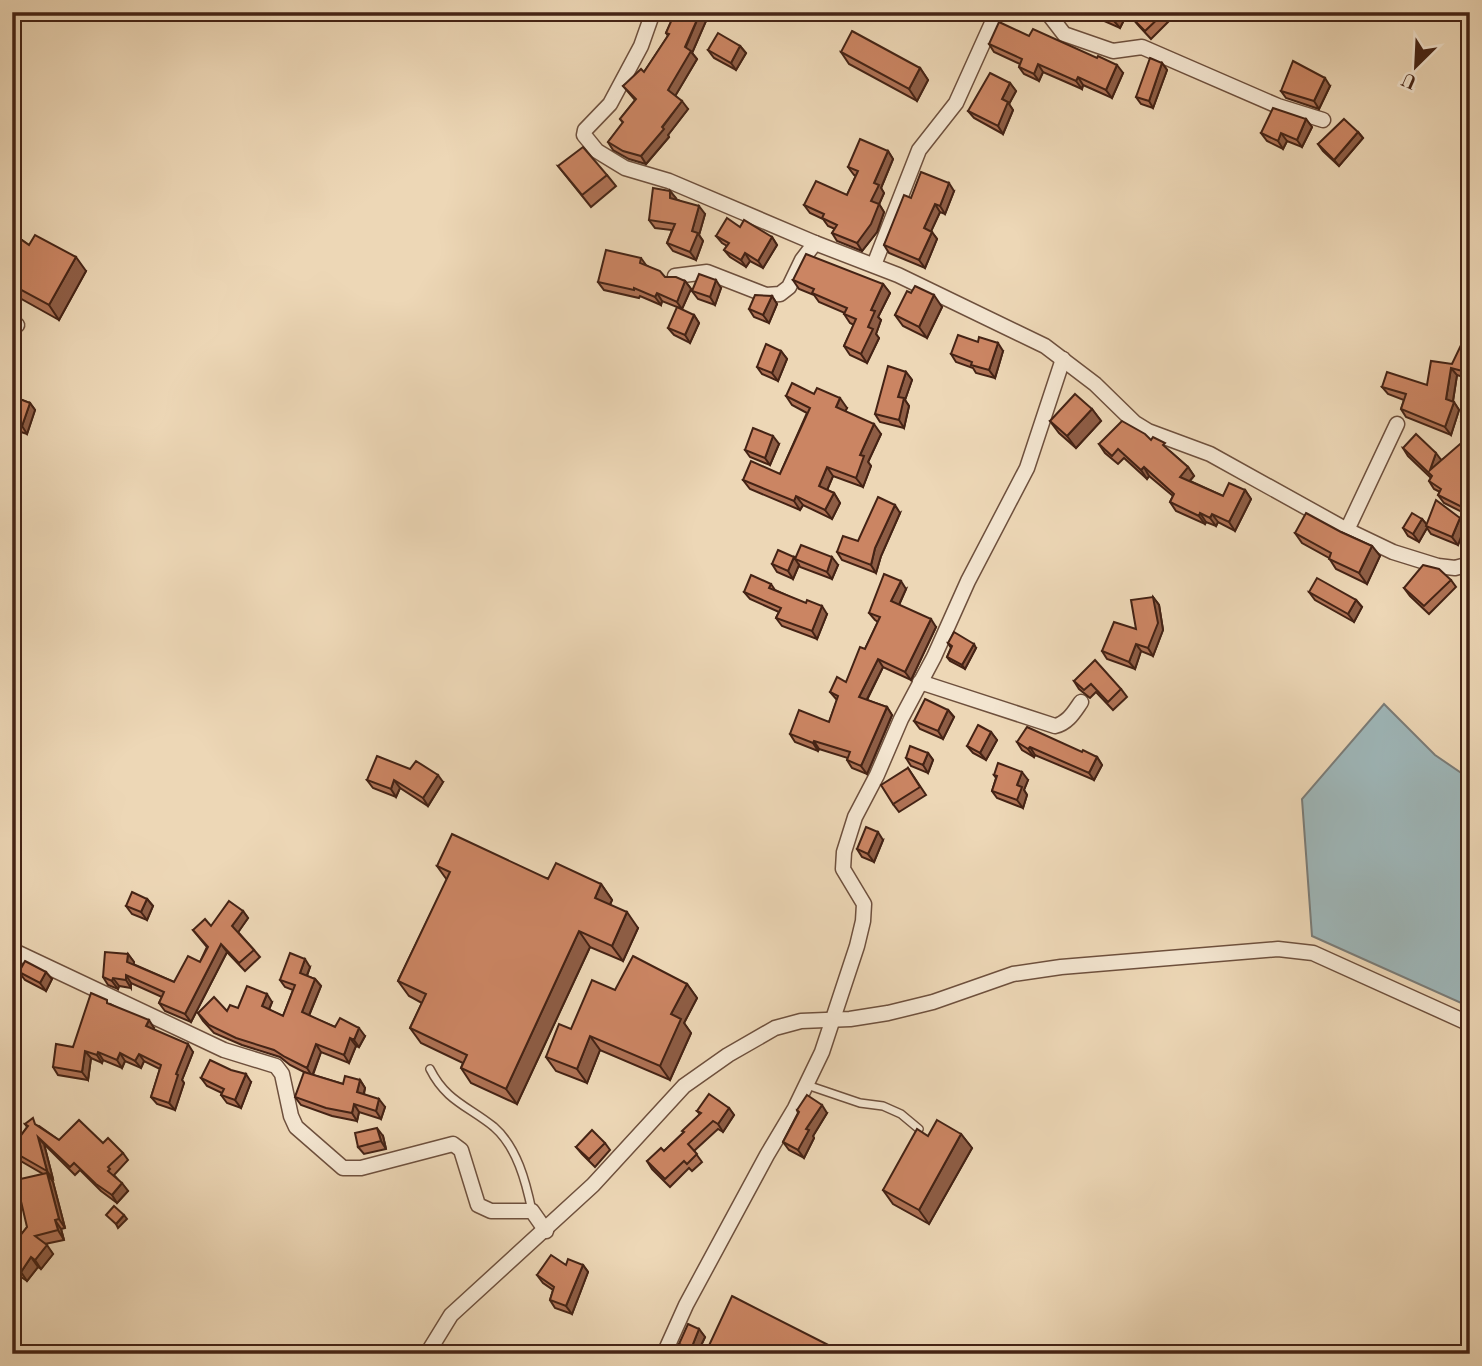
<svg xmlns="http://www.w3.org/2000/svg" width="1482" height="1366" font-family="'Old Standard TT',serif">
  <rect width="100%" height="100%" fill="#edd7b6"/>
  <filter id="stains"><feTurbulence type="fractalNoise" baseFrequency=".00286" numOctaves="4"/><feColorMatrix values="0 0 0 0 .2 0 0 0 0 .09 0 0 0 0 .02 0 0 0 .5 -.17"/></filter>
  <radialGradient id="worn" r=".72"><stop offset=".6" stop-color="#630" stop-opacity="0"/><stop offset="1" stop-color="#630" stop-opacity=".3"/></radialGradient>
  <path fill="#9eb7ba" stroke="#7a7c78" stroke-width="2" d="M1384,704L1435,755L1470,779V1007L1312,936L1302,799Z"/>
  <g fill="none" stroke-linecap="round" stroke-linejoin="round">
    <defs>
      <g id="lane">
        <path d="M430,1069C446,1101 468,1106 494,1127C517,1147 526,1182 532,1211"/>
        <path d="M807,1085L860,1103L883,1106L901,1114L919,1129"/>
      </g>
      <g id="street">
        <path d="M653,12L641,46L610,104L585,130L584,135L597,151L625,168L669,181L815,243L898,275L1045,346L1095,384L1135,423L1148,431L1210,454L1347,530L1393,552L1438,566L1455,568L1470,564"/>
        <path d="M1047,12L1064,34L1113,51L1142,47L1278,106L1323,120"/>
        <path d="M874,265L919,150L956,103L997,12"/>
        <path d="M675,276L707,272L766,295L780,294L789,287L802,260L815,243"/>
        <path d="M12,326L17,325"/>
        <path d="M1347,530L1397,424"/>
        <path d="M920,682L1055,726C1068,723 1074,712 1081,702"/>
        <path d="M12,950L224,1050L276,1066L282,1074L291,1116L296,1127L343,1168H361L453,1144L461,1150L478,1205L491,1211H532L546,1231"/>
        <path d="M427,1354L451,1315L593,1185L684,1086L728,1055L775,1028L801,1021L850,1019L888,1013L933,1002L1013,974L1061,967L1278,949L1313,953L1470,1024"/>
        <path d="M664,1354L686,1305L767,1155L795,1108L822,1052L857,946L863,921L864,904L843,869L844,852L855,817L877,775L901,719L934,657L968,581L1027,468L1063,359"/>
      </g>
    </defs>
    <use href="#lane" stroke="#6e503d" stroke-width="10"/>
    <use href="#street" stroke="#6e503d" stroke-width="17"/>
    <use href="#lane" stroke="#f3e5d0" stroke-width="7"/>
    <use href="#street" stroke="#f3e5d0" stroke-width="14"/>
  </g>
  <g fill="#af7255" stroke="#442315" stroke-width="2">
    <path d="M1077,12H1128L1120,28L1093,16L1092,18Z"/>
    <path d="M1140,12H1170L1173,17L1151,39L1139,26L1133,19Z"/>
    <path d="M700,13L706,21L692,53L697,59L675,96L688,109L668,135L669,137L646,164L629,159L613,150L608,142L623,123L620,119L635,100L623,86L644,72L668,36L666,33L672,20L669,16Z"/>
    <path d="M1029,36L1123,73L1112,98L1083,85L1082,89L1043,72L1039,81L1024,74L1019,67L1020,64L994,52L989,44Z"/>
    <path d="M740,46L746,53L736,70L714,58L708,50Z"/>
    <path d="M841,52L920,68L928,80L917,101L849,64Z"/>
    <path d="M1162,63L1167,70L1153,108L1141,104L1136,97Z"/>
    <path d="M1010,83L1016,91L1009,104L1013,110L1003,134L974,118L968,111Z"/>
    <path d="M1330,86L1319,109L1286,98L1281,91Z"/>
    <path d="M1306,119L1312,127L1302,147L1287,141L1283,149L1267,141L1261,133Z"/>
    <path d="M1358,132L1363,138L1339,166L1323,151L1318,144Z"/>
    <path d="M888,151L893,159L881,188L884,193L879,204L884,212L877,232L862,251L837,241L832,233L835,229L828,226L823,219L810,213L804,205L847,195L856,176L854,175L848,167Z"/>
    <path d="M558,166L607,175L616,186L591,207Z"/>
    <path d="M670,191L676,199L705,214L699,235L703,241L696,260L673,251L667,243L672,230L655,228L649,220Z"/>
    <path d="M954,191L945,214L940,212L931,231L937,239L925,268L889,253L884,245L911,198Z"/>
    <path d="M740,227L772,237L777,245L763,268L750,261L746,267L730,257L724,250L727,246L722,243L716,236Z"/>
    <path d="M12,233L29,245L86,271L59,320L18,297L12,288V276L14,273L12,272Z"/>
    <path d="M641,258L646,265L665,277L685,281L691,289L682,309L662,301L661,305L640,296L639,298L604,290L598,282Z"/>
    <path d="M793,280L883,284L890,293L878,317L881,320L876,334L879,338L867,363L850,355L844,346L854,325L850,323L844,314L845,313L819,302L814,295L799,289Z"/>
    <path d="M721,288L715,305L698,299L692,291Z"/>
    <path d="M911,293L942,307L927,338L903,326L895,315Z"/>
    <path d="M772,296L777,304L769,323L754,317L749,309Z"/>
    <path d="M694,315L699,323L690,343L674,335L668,328Z"/>
    <path d="M1470,345V379L1457,375L1453,401L1459,410L1451,435L1406,417L1401,409L1404,400L1388,394L1382,387L1427,385L1452,364Z"/>
    <path d="M781,351L787,359L778,381L762,374L757,367Z"/>
    <path d="M1003,351L995,378L976,373L973,368L956,362L951,354Z"/>
    <path d="M906,372L912,380L905,400L909,406L904,428L880,422L875,414Z"/>
    <path d="M814,394L847,408L845,411L881,434L868,462L871,466L863,487L833,476L827,490L834,493L840,503L832,519L803,505L800,510L750,489L743,480L780,474L807,413L792,405L786,396Z"/>
    <path d="M12,396L30,403L35,410L27,434L12,429Z"/>
    <path d="M1092,409L1101,421L1076,448L1059,433L1050,421Z"/>
    <path d="M1151,440L1171,452L1188,467L1194,476L1190,481L1223,496L1245,490L1251,499L1235,531L1218,522L1216,526L1206,522L1205,524L1176,511L1170,502L1173,496L1149,476L1147,479L1124,458L1118,464L1105,453L1099,444Z"/>
    <path d="M1470,441V516L1444,503L1438,495L1440,492L1434,489L1429,481L1431,478L1408,456L1403,448L1442,460Z"/>
    <path d="M779,444L770,465L750,457L745,450Z"/>
    <path d="M900,513L881,556L876,573L842,560L837,552L858,541Z"/>
    <path d="M1460,518L1465,526L1458,545L1431,534L1427,528L1419,542L1408,536L1403,528L1422,519L1427,525Z"/>
    <path d="M1341,532L1372,546L1380,556L1367,584L1336,569L1329,558L1302,543L1295,533Z"/>
    <path d="M795,559L838,565L832,579L800,567L799,565L793,579L777,572L772,564Z"/>
    <path d="M1451,580L1456,587L1429,614L1410,596L1404,588Z"/>
    <path d="M771,584L775,590L827,614L817,639L782,626L776,618L779,612L750,599L744,592Z"/>
    <path d="M906,589L899,605L936,627L911,680L883,667L867,700L887,707L892,715L867,774L852,768L847,760L848,758L819,749L818,751L795,742L790,734L829,722L837,700L830,692L846,682L865,649L878,622L875,620L869,613Z"/>
    <path d="M1309,592L1356,600L1362,607L1354,622L1315,600Z"/>
    <path d="M1153,597L1159,605L1163,630L1153,656L1141,651L1135,669L1107,659L1102,651L1136,629Z"/>
    <path d="M948,643L976,648L965,669L950,661L947,657L951,648Z"/>
    <path d="M1470,662V683L1462,674Z"/>
    <path d="M1074,681L1121,689L1127,697L1113,710L1096,692L1090,698L1079,689Z"/>
    <path d="M948,710L954,717L943,739L920,729L914,721Z"/>
    <path d="M991,732L997,740L986,760L973,753L967,746Z"/>
    <path d="M1017,742L1097,757L1102,765L1094,780L1035,755L1034,757L1022,750Z"/>
    <path d="M928,753L933,760L928,773L911,766L906,758Z"/>
    <path d="M908,768L926,795L899,812L893,804Z"/>
    <path d="M994,775L1028,780L1024,790L1027,795L1023,808L997,798L992,791L996,778Z"/>
    <path d="M367,780L443,782L428,806L400,788L396,797L373,788Z"/>
    <path d="M883,840L874,862L862,857L857,849Z"/>
    <path d="M437,866L601,884L612,900L610,905L638,928L623,961L590,947L517,1104L471,1083L461,1068L463,1063L421,1043L410,1028L422,1003L409,996L398,981L447,880Z"/>
    <path d="M147,899L153,906L147,920L132,914L126,906Z"/>
    <path d="M243,911L248,918L238,932L254,950L260,957L245,971L227,952L191,1022L165,1011L159,1003L162,997L131,983V988L119,986L118,989L108,985L103,977L128,954L134,962L133,964L174,982L200,962L207,947L193,930L211,926Z"/>
    <path d="M310,967L307,976L315,979L321,986L309,1016L335,1027L365,1036L359,1047L356,1046L349,1063L321,1052L313,1075L343,1084L360,1080L365,1088L364,1094L385,1107L381,1119L359,1112L357,1121L332,1116L301,1105L295,1097L306,1073L290,1065L280,1057L242,1045L214,1033L203,1021L198,1013L227,1011L272,1002L269,1010L283,1016L293,990L285,987L280,980Z"/>
    <path d="M19,972L52,979L46,991L25,980Z"/>
    <path d="M687,984L697,998L684,1023L691,1033L670,1080L600,1050L587,1083L556,1071L546,1057L571,1029L615,990Z"/>
    <path d="M110,1004L154,1028L153,1029L193,1052L182,1080L184,1083L175,1110L157,1104L151,1097L160,1069L144,1061L141,1068L125,1061L122,1068L103,1060L102,1063L91,1058L88,1080L58,1075L53,1067L73,1047Z"/>
    <path d="M201,1078L251,1082L241,1108L227,1103L221,1095L222,1093L207,1086Z"/>
    <path d="M729,1108L734,1115L723,1132L718,1129L694,1151L702,1162L692,1171L689,1168L670,1187L652,1169L647,1161L664,1151L683,1133L700,1114L697,1111Z"/>
    <path d="M797,1110L827,1113L813,1136L814,1138L804,1158L789,1150L783,1142L798,1113Z"/>
    <path d="M25,1124L39,1126L59,1140L103,1143L123,1153L128,1160L114,1175L128,1191L117,1203L101,1191L80,1170L75,1175L44,1144L53,1179L51,1178L53,1182L65,1228L61,1229L64,1240L45,1244L53,1254L41,1269L38,1267L27,1281L15,1273L12,1280V1246L27,1227L43,1174L12,1156V1131L19,1138L27,1127Z"/>
    <path d="M961,1134L972,1148L929,1224L893,1204L883,1190L928,1136Z"/>
    <path d="M383,1136L386,1149L364,1154L358,1147Z"/>
    <path d="M605,1143L610,1150L595,1167L582,1154L576,1147Z"/>
    <path d="M566,1265H583L588,1272L572,1314L555,1308L550,1300L553,1290L543,1283L537,1275Z"/>
    <path d="M699,1329L705,1337L697,1354H690L685,1352L679,1344Z"/>
  </g>
  <g fill="#8e5d45" stroke="#442315" stroke-width="2">
    <path d="M1118,12H1128L1120,28L1114,21Z"/>
    <path d="M700,13L706,21L692,53L697,59L674,98L668,90Z"/>
    <path d="M740,46L746,53L736,70L731,63Z"/>
    <path d="M1162,63L1167,70L1153,108L1149,101Z"/>
    <path d="M1038,64L1043,72L1039,81L1034,74Z"/>
    <path d="M1117,65L1123,73L1112,98L1106,90Z"/>
    <path d="M920,68L928,80L917,101L909,89Z"/>
    <path d="M1078,77L1083,85L1082,89L1076,81Z"/>
    <path d="M1325,78L1330,86L1319,109L1314,101Z"/>
    <path d="M1010,83L1016,91L1009,104L1013,110L1003,134L998,126L1002,99Z"/>
    <path d="M682,101L688,109L668,135L669,137L646,164L641,156Z"/>
    <path d="M1306,119L1312,127L1302,147L1297,140Z"/>
    <path d="M1358,132L1363,138L1339,166L1334,160Z"/>
    <path d="M1281,133L1287,141L1283,149L1278,141Z"/>
    <path d="M888,151L893,159L881,188L884,193L877,209L871,201L874,183Z"/>
    <path d="M949,183L954,191L945,214L940,206Z"/>
    <path d="M670,191L676,198L675,205L670,198Z"/>
    <path d="M879,204L884,212L877,232L862,251L857,243Z"/>
    <path d="M935,204L940,212L929,236L924,228Z"/>
    <path d="M699,206L705,214L699,235L703,241L696,260L690,252L692,231Z"/>
    <path d="M932,232L937,239L925,268L919,260Z"/>
    <path d="M772,237L777,245L763,268L758,261Z"/>
    <path d="M745,253L750,261L746,267L741,260Z"/>
    <path d="M76,257L86,271L59,320L49,305Z"/>
    <path d="M716,280L721,288L715,305L710,297Z"/>
    <path d="M685,281L691,289L682,309L677,302Z"/>
    <path d="M883,284L890,293L878,317L881,320L876,334L879,338L867,363L861,354L868,327L871,310Z"/>
    <path d="M657,293L662,301L661,305L655,297Z"/>
    <path d="M934,295L942,307L927,338L919,327Z"/>
    <path d="M772,296L777,304L769,323L763,315Z"/>
    <path d="M694,315L699,323L690,343L685,335Z"/>
    <path d="M998,343L1003,351L995,378L989,370Z"/>
    <path d="M781,351L787,359L778,381L772,373Z"/>
    <path d="M1451,368L1457,375L1452,407L1446,399Z"/>
    <path d="M906,372L912,380L905,400L909,406L904,428L899,420L898,397Z"/>
    <path d="M840,398L847,408L842,417L836,407Z"/>
    <path d="M1454,402L1459,410L1451,435L1445,427Z"/>
    <path d="M30,403L35,410L27,434L22,426Z"/>
    <path d="M1092,409L1101,421L1076,448L1067,436Z"/>
    <path d="M874,424L881,434L868,462L871,466L863,487L856,478L860,455Z"/>
    <path d="M773,436L779,444L770,465L765,458Z"/>
    <path d="M1436,453L1442,461L1430,470Z"/>
    <path d="M827,467L833,476L825,495L819,486Z"/>
    <path d="M1144,467L1149,476L1147,479L1141,470Z"/>
    <path d="M1188,467L1194,476L1186,485L1180,477Z"/>
    <path d="M1245,490L1251,499L1235,531L1229,522Z"/>
    <path d="M834,493L840,503L832,519L825,510Z"/>
    <path d="M796,496L803,505L800,510L794,501Z"/>
    <path d="M895,505L900,513L881,556L876,573L871,565L875,548Z"/>
    <path d="M1200,513L1206,522L1205,524L1199,516Z"/>
    <path d="M1212,514L1218,522L1216,526L1210,518Z"/>
    <path d="M1460,518L1465,526L1458,545L1452,537Z"/>
    <path d="M1422,519L1428,526L1419,542L1413,534Z"/>
    <path d="M1372,546L1380,556L1367,584L1359,573Z"/>
    <path d="M794,557L799,565L793,579L788,571Z"/>
    <path d="M832,557L838,565L832,579L827,572Z"/>
    <path d="M901,581L906,589L897,609L891,601Z"/>
    <path d="M1153,597L1159,605L1163,630L1153,656L1148,648Z"/>
    <path d="M1356,600L1362,607L1354,622L1348,614Z"/>
    <path d="M822,606L827,614L817,639L812,631Z"/>
    <path d="M931,619L936,627L911,680L905,672Z"/>
    <path d="M974,644L976,648L965,669L962,665Z"/>
    <path d="M1136,644L1141,651L1135,669L1129,662Z"/>
    <path d="M878,659L883,667L864,705L859,697Z"/>
    <path d="M887,707L892,715L867,774L861,766Z"/>
    <path d="M948,710L954,717L943,739L938,731Z"/>
    <path d="M991,732L997,740L986,760L980,753Z"/>
    <path d="M814,741L819,749L818,751L813,743Z"/>
    <path d="M1030,747L1035,755L1034,757L1028,749Z"/>
    <path d="M928,753L933,760L928,773L923,765Z"/>
    <path d="M1097,757L1102,765L1094,780L1089,773Z"/>
    <path d="M1022,772L1028,780L1024,790L1027,795L1023,808L1017,800V785Z"/>
    <path d="M438,775L443,782L428,806L423,798Z"/>
    <path d="M394,780L400,788L396,797L391,789Z"/>
    <path d="M878,832L883,840L874,862L868,854Z"/>
    <path d="M601,884L612,900L606,913L595,898Z"/>
    <path d="M147,899L153,906L147,920L141,912Z"/>
    <path d="M243,911L248,918L237,934L232,926Z"/>
    <path d="M627,912L638,928L623,961L612,946Z"/>
    <path d="M579,931L590,947L517,1104L506,1089Z"/>
    <path d="M221,944L227,952L191,1022L185,1014Z"/>
    <path d="M128,954L134,962L133,969L127,962Z"/>
    <path d="M305,959L310,967L305,980L300,973Z"/>
    <path d="M46,972L52,979L46,991L40,983Z"/>
    <path d="M126,975L131,983V988L126,980Z"/>
    <path d="M113,978L119,986L118,989L112,981Z"/>
    <path d="M315,979L321,986L307,1020L302,1012Z"/>
    <path d="M687,984L697,998L684,1023L691,1033L670,1080L660,1066L671,1014Z"/>
    <path d="M267,994L272,1002L267,1014L262,1006Z"/>
    <path d="M149,1020L154,1028L152,1034L146,1026Z"/>
    <path d="M359,1028L365,1036L359,1047L354,1040Z"/>
    <path d="M590,1036L600,1050L587,1083L577,1069Z"/>
    <path d="M350,1038L356,1046L349,1063L344,1055Z"/>
    <path d="M188,1044L193,1052L182,1080L184,1083L175,1110L169,1103L176,1074Z"/>
    <path d="M316,1044L321,1052L312,1076L307,1068Z"/>
    <path d="M85,1051L91,1058L88,1080L82,1072Z"/>
    <path d="M98,1052L103,1060L102,1063L97,1055Z"/>
    <path d="M120,1053L125,1061L122,1068L117,1060Z"/>
    <path d="M139,1054L144,1061L141,1068L135,1061Z"/>
    <path d="M246,1074L251,1082L241,1108L235,1100Z"/>
    <path d="M360,1080L365,1088L362,1100L357,1092Z"/>
    <path d="M379,1099L385,1107L381,1119L376,1111Z"/>
    <path d="M354,1104L359,1112L357,1121L352,1113Z"/>
    <path d="M822,1105L827,1113L813,1136L814,1138L804,1158L798,1150L806,1129Z"/>
    <path d="M729,1108L734,1115L723,1132L718,1124Z"/>
    <path d="M377,1128L383,1136L386,1149L381,1141Z"/>
    <path d="M961,1134L972,1148L929,1224L919,1210Z"/>
    <path d="M38,1137L44,1144L53,1179L47,1171Z"/>
    <path d="M47,1173L53,1182L65,1228L59,1219Z"/>
    <path d="M122,1183L128,1191L117,1203L112,1195Z"/>
    <path d="M124,1215L127,1219L118,1228L116,1224Z"/>
    <path d="M55,1220L61,1229L64,1240L58,1230Z"/>
    <path d="M47,1245L53,1254L41,1269L35,1260Z"/>
    <path d="M31,1257L38,1267L27,1281L21,1272Z"/>
    <path d="M583,1265L588,1272L572,1314L566,1306Z"/>
    <path d="M12,1268L15,1273L12,1280Z"/>
    <path d="M699,1329L705,1337L697,1354H694L691,1349Z"/>
  </g>
  <g fill="#cb8563" stroke="#442315" stroke-width="2">
    <path d="M670,12L700,13L685,47L691,51L668,90L682,101L662,127L664,129L641,156L623,151L608,142L623,122L620,119L636,99L623,86L641,69L644,72L669,34L666,33L673,17L669,16Z"/>
    <path d="M1097,12H1118L1114,21Z"/>
    <path d="M1140,12H1165L1145,31L1133,19Z"/>
    <path d="M999,22L1029,36L1033,29L1097,58L1098,56L1117,65L1106,90L1078,77L1076,81L1038,64L1034,74L1019,67L1022,59L989,44Z"/>
    <path d="M852,31L920,68L909,89L841,52Z"/>
    <path d="M718,33L740,46L731,63L708,50Z"/>
    <path d="M1150,58L1162,63L1149,101L1136,97Z"/>
    <path d="M1293,61L1325,78L1314,101L1281,91Z"/>
    <path d="M990,73L1010,83L1002,99L1008,102L998,126L968,111Z"/>
    <path d="M1273,108L1306,119L1297,140L1281,133L1278,141L1261,133Z"/>
    <path d="M1344,119L1358,132L1334,160L1318,144Z"/>
    <path d="M860,139L888,151L874,183L879,185L871,201L879,204L871,224L857,243L832,233L837,225L822,218L824,214L804,205L816,181L847,195L858,171L848,167Z"/>
    <path d="M583,147L607,175L582,195L558,166Z"/>
    <path d="M921,172L949,183L940,206L935,204L924,228L932,232L919,260L884,245L904,195L911,198Z"/>
    <path d="M653,188L670,191V198L699,206L692,231L698,233L690,252L667,243L675,224L649,220Z"/>
    <path d="M727,218L740,227L744,220L772,237L758,261L745,253L741,260L724,250L729,243L716,236Z"/>
    <path d="M12,233L29,245L35,235L76,257L49,305L12,285V276L17,268L12,265Z"/>
    <path d="M606,250L641,258L640,263L660,271L665,277H676L685,281L677,302L657,293L655,297L634,288V290L598,282Z"/>
    <path d="M806,254L883,284L871,310L875,311L868,327L873,329L861,354L844,346L856,319L844,314L847,308L812,293L814,289L793,280Z"/>
    <path d="M699,274L716,280L710,297L692,291Z"/>
    <path d="M915,286L934,295L919,327L895,315L907,291L911,293Z"/>
    <path d="M755,295L772,296L763,315L749,309Z"/>
    <path d="M677,307L694,315L685,335L668,328Z"/>
    <path d="M958,335L978,342L979,337L998,343L989,370L971,365L972,362L951,354Z"/>
    <path d="M1463,341L1470,345V373L1451,368L1446,399L1454,402L1445,427L1401,409L1406,394L1382,387L1387,372L1427,385L1431,361L1452,364Z"/>
    <path d="M766,344L781,351L772,373L757,367Z"/>
    <path d="M888,366L906,372L898,397L904,398L899,420L875,414Z"/>
    <path d="M792,383L814,394L817,388L840,398L836,407L874,424L860,455L864,456L856,478L827,467L819,486L834,493L825,510L796,496L794,501L743,480L751,461L780,474L810,408L786,396Z"/>
    <path d="M1075,394L1092,409L1067,436L1050,421Z"/>
    <path d="M12,396L30,403L22,426L12,423Z"/>
    <path d="M1470,417V436L1461,422Z"/>
    <path d="M1122,421L1145,434L1151,440L1153,437L1165,443L1163,445L1188,467L1180,477L1223,496L1229,483L1245,490L1229,522L1212,514L1210,518L1200,513L1199,516L1170,502L1174,494L1144,467L1141,470L1118,449L1112,456L1099,444Z"/>
    <path d="M753,428L773,436L765,458L745,450Z"/>
    <path d="M1416,434L1436,453L1430,470L1467,438L1470,441V465L1465,470L1470,472V511L1438,495L1441,489L1429,481L1432,476L1403,448Z"/>
    <path d="M878,497L895,505L875,548L871,565L837,552L843,536L858,541Z"/>
    <path d="M1436,500L1460,518L1452,537L1426,526Z"/>
    <path d="M1306,513L1341,532L1372,546L1359,573L1329,559L1331,553L1295,533Z"/>
    <path d="M1412,513L1422,519L1413,534L1403,528Z"/>
    <path d="M801,545L832,557L827,572L795,559Z"/>
    <path d="M778,550L794,557L788,571L772,564Z"/>
    <path d="M1423,565L1439,569L1451,580L1424,606L1404,588Z"/>
    <path d="M884,574L901,581L891,601L931,619L905,672L878,659L859,697L887,707L861,766L847,760L850,752L814,741L813,743L790,734L799,710L829,722L838,696L830,692L837,677L846,682L860,647L865,649L880,617L869,613Z"/>
    <path d="M751,575L771,584L769,588L806,603L807,600L822,606L812,631L776,618L781,608L744,592Z"/>
    <path d="M1317,578L1356,600L1348,614L1309,592Z"/>
    <path d="M1153,597L1158,623L1148,648L1136,644L1129,662L1102,651L1114,622L1136,629L1131,600Z"/>
    <path d="M954,632L974,644L962,665L947,657L952,646L948,643Z"/>
    <path d="M1095,660L1121,689L1108,702L1091,684L1084,690L1074,681Z"/>
    <path d="M1470,662V679L1462,674Z"/>
    <path d="M925,699L948,710L938,731L914,721Z"/>
    <path d="M978,725L991,732L980,753L967,746Z"/>
    <path d="M1027,727L1082,752L1083,750L1097,757L1089,773L1030,747L1028,749L1017,742Z"/>
    <path d="M910,746L928,753L923,765L906,758Z"/>
    <path d="M377,756L410,769L416,761L438,775L423,798L394,780L391,789L367,780Z"/>
    <path d="M998,763L1022,772L1017,785L1022,787L1017,800L992,791L997,776L994,775Z"/>
    <path d="M908,768L920,787L893,804L881,785Z"/>
    <path d="M866,827L878,832L868,854L857,849Z"/>
    <path d="M452,834L548,879L556,863L601,884L595,898L627,912L612,946L579,931L506,1089L461,1068L467,1055L410,1028L426,994L398,981L450,872L437,866Z"/>
    <path d="M132,892L147,899L141,912L126,906Z"/>
    <path d="M229,901L243,911L232,926L254,950L239,963L221,944L185,1014L159,1003L164,992L126,975V980L113,978L112,981L103,977L105,952L128,954L127,962L174,982L188,956L200,962L208,947L193,930L205,919L211,926Z"/>
    <path d="M290,953L305,959L300,973L315,979L302,1012L335,1027L340,1018L359,1028L354,1040L350,1038L344,1055L316,1044L307,1068L285,1057L274,1050L236,1038L209,1025L198,1013L214,997L227,1011L230,1005L238,1008L247,986L267,994L262,1006L283,1016L295,985L280,980Z"/>
    <path d="M633,956L687,984L671,1014L681,1019L660,1066L590,1036L577,1069L546,1057L559,1024L571,1029L592,980L615,990Z"/>
    <path d="M25,961L46,972L40,983L19,972Z"/>
    <path d="M91,993L107,1000V1003L149,1020L146,1026L188,1044L176,1074L178,1075L169,1103L151,1097L161,1065L139,1054L135,1061L120,1053L117,1060L98,1052L97,1055L85,1051L82,1072L53,1067L56,1044L73,1047Z"/>
    <path d="M210,1060L231,1070L246,1074L235,1100L221,1095L224,1089L201,1078Z"/>
    <path d="M304,1072L343,1084L345,1076L360,1080L357,1092L379,1099L376,1111L354,1104L352,1113L326,1108L295,1097Z"/>
    <path d="M709,1094L729,1108L718,1124L713,1121L688,1144L697,1154L687,1164L684,1161L665,1179L647,1161L661,1148L664,1151L684,1132L682,1131L701,1113L697,1111Z"/>
    <path d="M807,1095L822,1105L806,1129L809,1130L798,1150L783,1142L799,1112L797,1110Z"/>
    <path d="M33,1118L35,1124L59,1140L79,1120L103,1143L108,1138L123,1153L108,1167L110,1169L108,1171L122,1183L112,1195L96,1184L74,1163L70,1167L38,1137L47,1171L12,1151V1131L19,1138L28,1126L25,1124Z"/>
    <path d="M937,1120L961,1134L919,1210L883,1190L917,1129L928,1136Z"/>
    <path d="M377,1128L381,1141L358,1147L355,1133Z"/>
    <path d="M592,1130L605,1143L589,1159L576,1147Z"/>
    <path d="M47,1173L59,1219L55,1220L58,1230L35,1236L47,1245L35,1260L31,1257L21,1272L12,1266V1246L27,1227L16,1180Z"/>
    <path d="M114,1206L124,1215L116,1224L106,1215Z"/>
    <path d="M551,1255L566,1265L568,1259L583,1265L566,1306L550,1300L554,1287L537,1275Z"/>
    <path d="M732,1296L846,1354H705Z"/>
    <path d="M688,1324L699,1329L691,1349L679,1344Z"/>
  </g>
  <rect width="1482" height="1366" fill="none" stroke="#edd7b6" stroke-width="42"/>
  <rect x="14" y="14" width="1454" height="1338" fill="none" stroke="#442315" stroke-width="3.5"/>
  <rect x="21" y="21" width="1440" height="1324" fill="none" stroke="#442315" stroke-width="2"/>
  <g transform="translate(1416 66) rotate(204)" stroke="#f3e5d0" stroke-width="5" paint-order="stroke">
  <path d="M0-5L12 26L0 18L-12 26Z" fill="#442315"/>
  <text y="-10" font-size="19" font-weight="bold" text-anchor="middle" fill="#442315">U</text>
  </g>
  <rect width="100%" height="100%" filter="url(#stains)"/>
  <rect width="100%" height="100%" fill="url(#worn)"/>
</svg>
